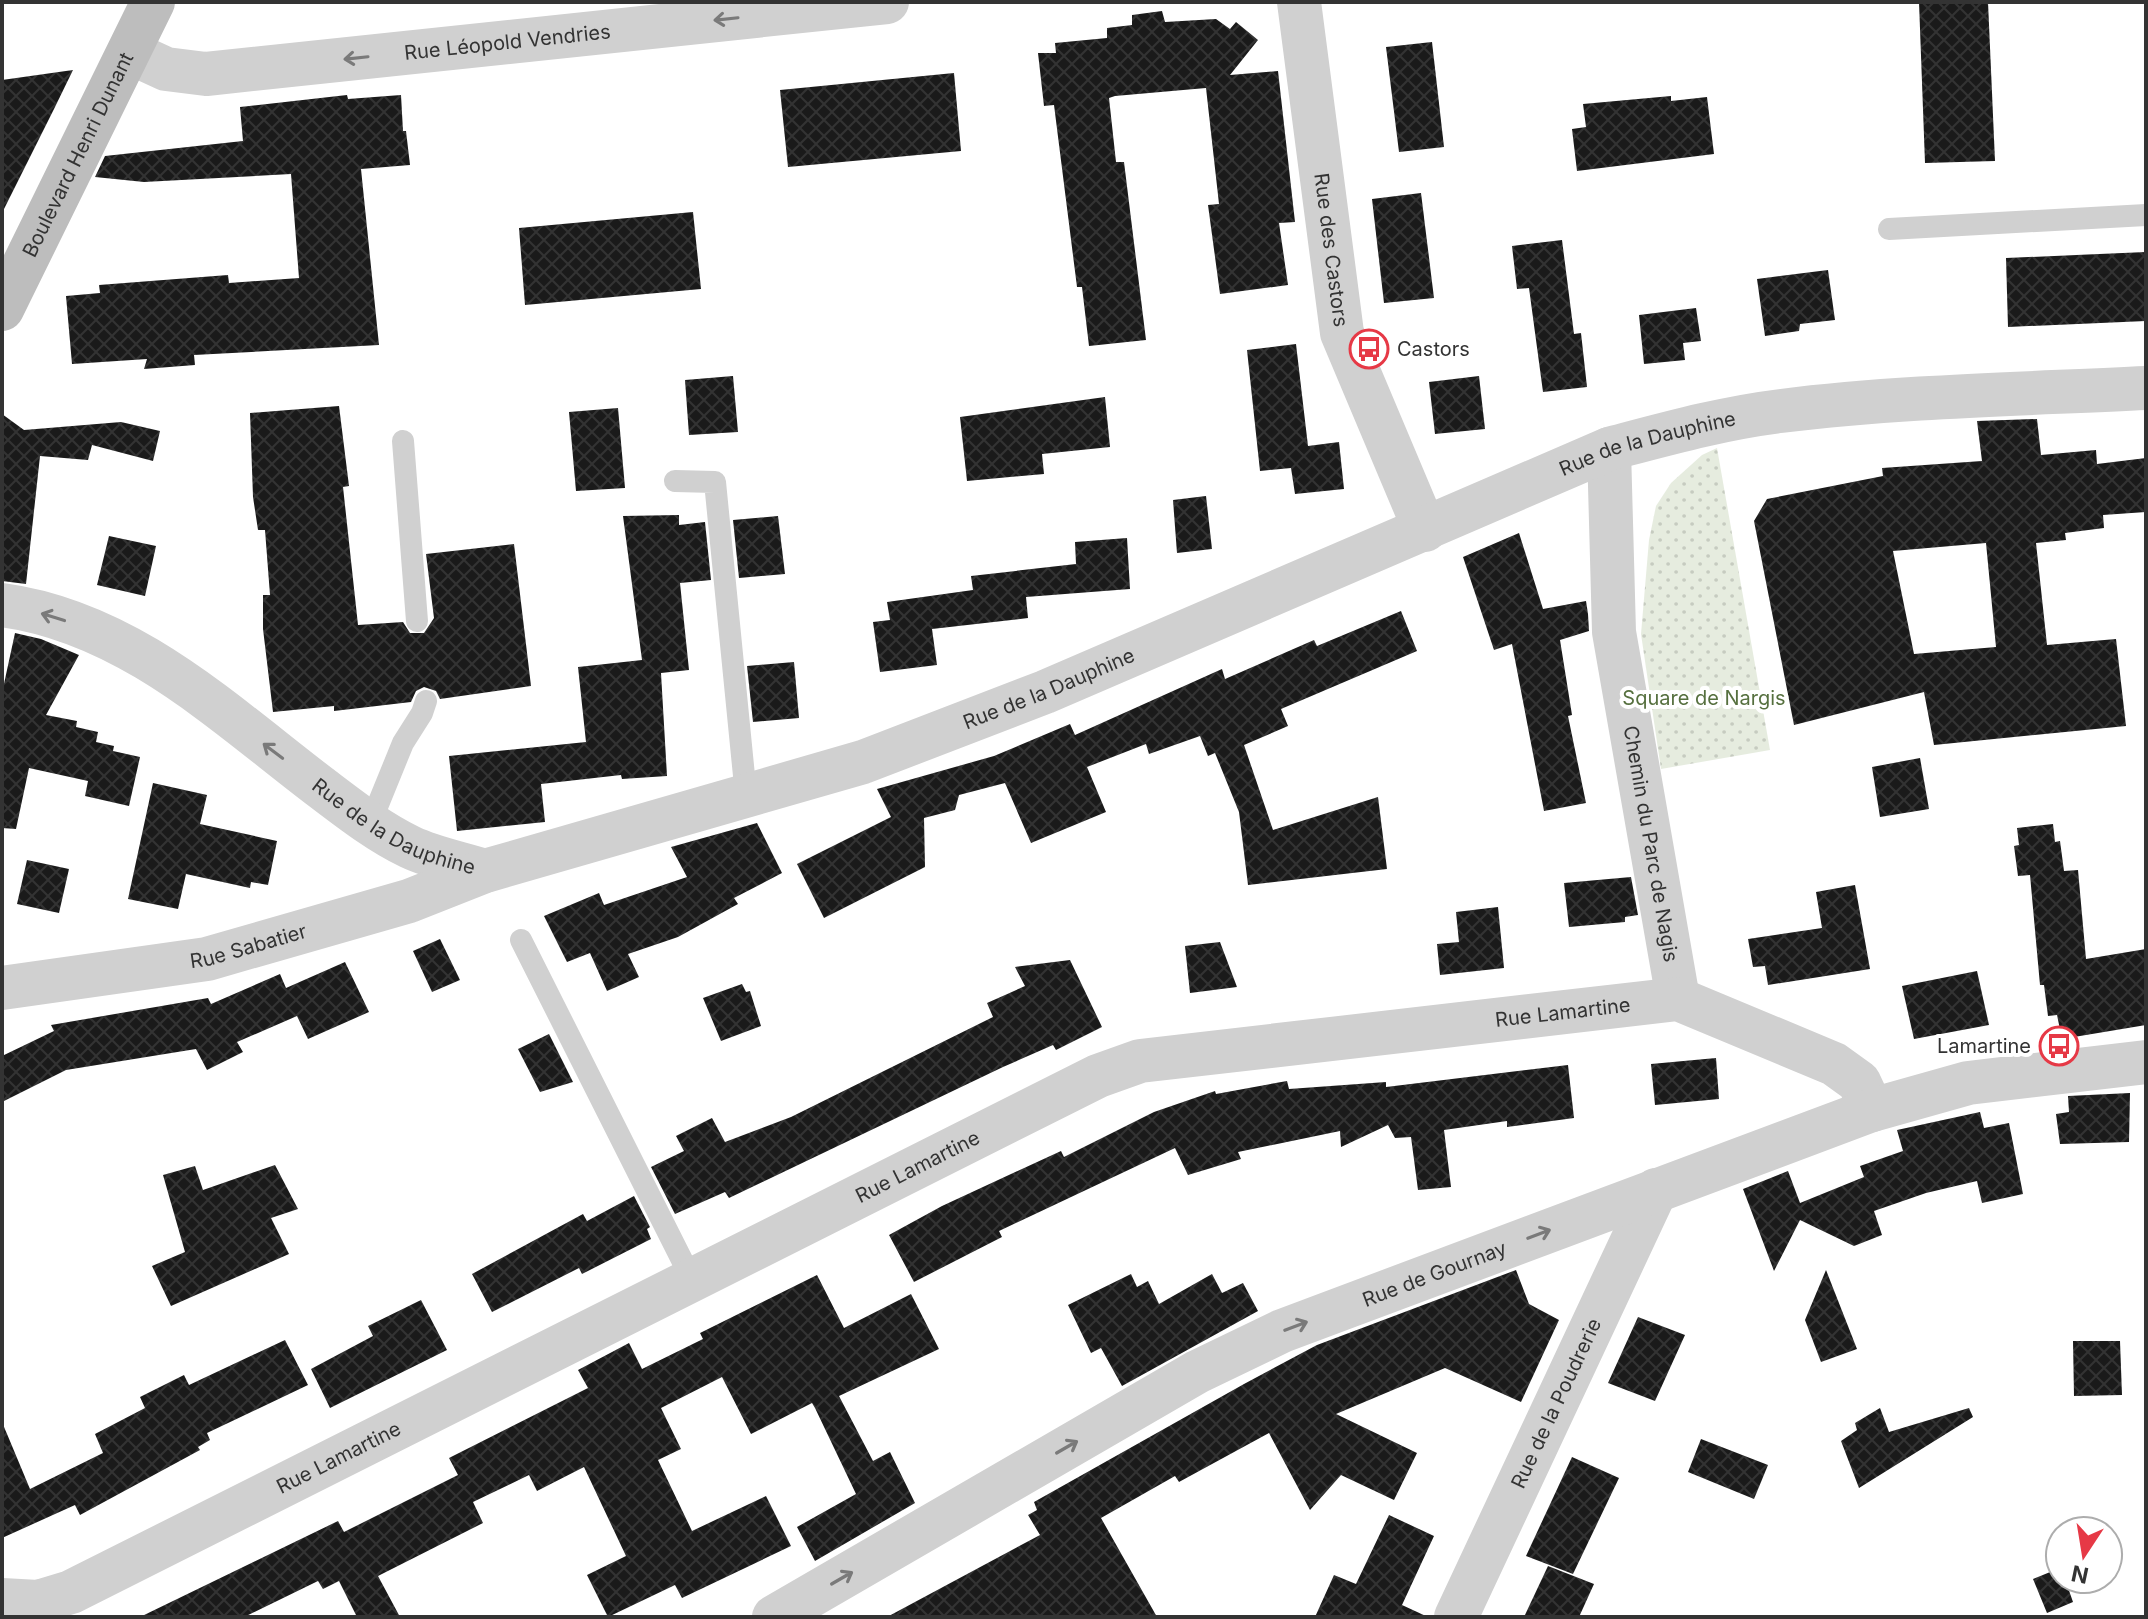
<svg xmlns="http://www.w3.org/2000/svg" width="2148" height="1619" font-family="Inter,sans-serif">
  <defs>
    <pattern id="grass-dots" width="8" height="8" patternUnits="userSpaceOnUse" patternTransform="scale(2)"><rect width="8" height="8" fill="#e6ecdf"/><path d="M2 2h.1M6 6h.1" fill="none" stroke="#c6cbc0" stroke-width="1.8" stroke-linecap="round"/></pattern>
    <pattern id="building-cross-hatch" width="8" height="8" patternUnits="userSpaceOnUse" patternTransform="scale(2)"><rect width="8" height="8" fill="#1a1a1a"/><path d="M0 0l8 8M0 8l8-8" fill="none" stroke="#333"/></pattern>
  </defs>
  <rect width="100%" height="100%" fill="#fff"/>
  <path fill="url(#grass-dots)" d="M1717,448L1770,750L1661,769L1641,634L1649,540L1656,506L1671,483L1702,455Z"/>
  <g fill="url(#building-cross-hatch)" fill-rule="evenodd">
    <path d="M1919,2H1988L1995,161L1925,163Z"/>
    <path d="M1162,11L1165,22L1216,19L1230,29L1236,22L1258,40L1230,75L1278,71L1295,222L1279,223L1288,285L1220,294L1208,205L1219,204L1206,88L1115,96L1109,98L1116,162H1124L1146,340L1089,346L1082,287H1077L1054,105L1044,106L1038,53H1056L1055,43L1107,38V28L1132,25V15Z"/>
    <path d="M1432,42L1444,147L1399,152L1386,47Z"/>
    <path d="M73,70L54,109L2,213V80Z"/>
    <path d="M954,73L961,151L788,167L780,90Z"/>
    <path d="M347,95L348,99L401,95L403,131H406L410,165L361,169L379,345L194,355L195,365L144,369L147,359L72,364L66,296L100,293L99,285L228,275L229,283L299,278L291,174L144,182L95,177L105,156L243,141L240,107Z"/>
    <path d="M1671,96V101L1707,97L1714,154L1577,171L1572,129L1586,127L1583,104Z"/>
    <path d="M1421,193L1434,298L1384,303L1372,199Z"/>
    <path d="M693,212L701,289L525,305L519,228Z"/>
    <path d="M1562,240L1574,334L1581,333L1587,387L1543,392L1529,288L1517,289L1512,246Z"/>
    <path d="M2146,252V321L2008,327L2006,258Z"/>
    <path d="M1828,270L1835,320L1800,324L1799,331L1765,336L1757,279Z"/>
    <path d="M1696,308L1701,341L1683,343L1685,360L1644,364L1639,315Z"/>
    <path d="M1296,344L1308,446L1339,442L1344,489L1295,494L1291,468L1260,471L1247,350Z"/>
    <path d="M733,376L738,432L689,435L685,380Z"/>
    <path d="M1479,376L1485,429L1435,434L1429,382Z"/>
    <path d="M1105,397L1110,447L1042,454L1044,474L967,481L960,417Z"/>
    <path d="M339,406L349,486L343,487L358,625L403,622L410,633H424L434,618L426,554L514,544L531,686L440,699L436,691L424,687L416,691L411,702L334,711V706L273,712L263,629V595H270L265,530H258L253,497L250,413Z"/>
    <path d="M618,408L625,488L576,491L569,412Z"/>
    <path d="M2,414L24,430L121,422L160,431L153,461L92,445L88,460L40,456L26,584L2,581Z"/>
    <path d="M2037,419L2041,455L2096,450L2097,464L2146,458V512L2103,515L2104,528L2065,533L2066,540L2036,543L2047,645L2116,639L2126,726L1934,745L1924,692L1794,725L1754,521L1767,499L1883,476L1882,468L1982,461L1977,421ZM1986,543L1996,647L1914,654L1893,551Z"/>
    <path d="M1206,496L1212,549L1177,553L1173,500Z"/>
    <path d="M679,515V525L705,522L711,580L680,583L689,670L661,673L667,776L622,779L621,775L541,784L545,822L457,831L449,756L586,742L578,667L642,660L623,516Z"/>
    <path d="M778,516L785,574L739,578L733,520Z"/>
    <path d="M1519,533L1543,609L1586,601L1588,614L1589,631L1560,640L1572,715L1568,716L1586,803L1544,811L1512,644L1494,650L1463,557Z"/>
    <path d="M109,536L156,546L145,596L97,585Z"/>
    <path d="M1127,538L1130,589L1026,597L1028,618L932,629L937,665L880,672L873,622L890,620L887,602L973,590L971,576L1076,564L1075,542Z"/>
    <path d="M1401,611L1417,651L1281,709L1288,726L1244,745L1273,830L1378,797L1387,869L1248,885L1239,812L1215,753L1208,756L1200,736L1149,754L1146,744L1087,767L1106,812L1031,843L1005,783L959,795L955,810L924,818L925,867L824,918L797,864L891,817L877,789L994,756L1070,724L1075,735L1222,669L1225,679L1314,640L1317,646Z"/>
    <path d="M15,633L41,639L79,655L46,715L77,721L76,727L98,732L96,742L114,746L113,751L140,757L129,806L85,796L88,781L29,768L16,829L2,828V693Z"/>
    <path d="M794,662L799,718L753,722L747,666Z"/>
    <path d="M1920,758L1929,809L1880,817L1872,767Z"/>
    <path d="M153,783L207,795L200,824L277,841L268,885L251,882L250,888L186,874L178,909L128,899Z"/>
    <path d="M757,823L782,873L734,898L738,904L678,937L628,954L639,977L607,991L590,953L567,962L544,916L599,893L604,905L687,877L671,847Z"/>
    <path d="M2053,824L2055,842L2060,841L2064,871L2078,870L2086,959L2146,949V1025L2062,1039L2057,1015L2048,1016L2044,985H2040L2030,875L2018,876L2014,846L2019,845L2017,828Z"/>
    <path d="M27,860L69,869L59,913L17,904Z"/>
    <path d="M1631,877L1638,915L1625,917V922L1569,927L1564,883Z"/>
    <path d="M1855,885L1870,969L1768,985L1765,966L1753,967L1748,939L1822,928L1816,892Z"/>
    <path d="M1498,907L1504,968L1440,975L1437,944L1459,942L1456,912Z"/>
    <path d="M440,939L460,980L432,992L413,951Z"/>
    <path d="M1220,942L1237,987L1190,993L1185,946Z"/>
    <path d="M1070,960L1102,1027L1056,1050L1053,1045L1003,1067L729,1198L725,1192L675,1214L651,1167L684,1151L676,1136L712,1118L725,1142L791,1117L993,1017L987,1003L1025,986L1015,967Z"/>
    <path d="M345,962L369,1012L308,1039L297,1016L237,1042L243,1052L207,1070L196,1049L66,1070L2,1102V1056L54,1031L51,1025L208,998L211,1004L280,974L286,988Z"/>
    <path d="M1977,971L1989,1025L1914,1039L1902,986Z"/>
    <path d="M742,984L746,992L750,991L761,1026L721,1041L703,998Z"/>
    <path d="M549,1034L573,1082L540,1092L518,1049Z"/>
    <path d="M1716,1058L1719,1099L1655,1105L1651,1064Z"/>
    <path d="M1568,1065L1574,1118L1507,1127V1121L1444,1130L1451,1187L1418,1190L1411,1137L1395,1138L1388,1125L1341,1147L1340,1131L1238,1152L1241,1159L1188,1175L1175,1148L999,1231L1002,1237L914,1282L889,1235L942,1206L1061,1151L1064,1157L1154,1112L1215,1091L1216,1094L1287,1081L1289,1089L1386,1082V1087Z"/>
    <path d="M2130,1093L2129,1142L2060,1144L2056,1114L2069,1112L2068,1096Z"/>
    <path d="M1980,1112L1984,1128L2009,1123L2023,1194L1982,1203L1977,1181L1926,1193L1874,1211L1882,1235L1854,1246L1800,1220L1774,1271L1743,1189L1788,1171L1800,1203L1864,1177L1860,1166L1903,1151L1897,1130Z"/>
    <path d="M275,1165L298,1209L271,1218L289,1254L171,1306L152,1266L185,1252L163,1175L195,1166L203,1190Z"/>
    <path d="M634,1196L650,1227L647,1229L651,1239L582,1274L579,1268L492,1312L472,1274L583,1214L587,1221Z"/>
    <path d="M1516,1270L1529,1304L1559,1320L1521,1402L1445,1368L1336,1414L1417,1453L1394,1500L1341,1475L1310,1510L1269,1433L1179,1482L1175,1476L1101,1518L1157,1617H887L1040,1535L1028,1515L1037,1510L1034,1502L1244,1384L1317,1345Z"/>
    <path d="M1826,1270L1857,1349L1821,1362L1805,1320Z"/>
    <path d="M1131,1274L1137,1287L1148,1281L1159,1304L1212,1274L1222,1293L1243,1283L1258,1311L1122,1386L1101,1348L1091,1353L1068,1305Z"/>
    <path d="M817,1275L844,1328L911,1294L939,1349L839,1396L873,1461L890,1452L915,1503L815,1561L797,1527L856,1494L815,1408L812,1403L751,1434L722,1377L661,1408L681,1449L658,1460L692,1531L766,1496L791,1546L682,1598L675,1585L608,1617L587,1575L626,1556L584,1467L537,1491L529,1475L473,1502L483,1523L378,1576L400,1617H357L339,1581L323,1589L318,1581L244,1617H140L338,1521L344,1532L458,1475L449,1458L588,1388L578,1370L629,1343L642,1369L703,1339L700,1333Z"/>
    <path d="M421,1300L447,1350L330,1408L311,1369L373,1336L368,1326Z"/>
    <path d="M1638,1317L1685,1335L1655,1401L1608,1383Z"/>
    <path d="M285,1340L308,1385L207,1433L210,1440L198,1447L200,1450L80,1515L75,1505L2,1538V1422L30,1489L103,1453L95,1434L145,1408L140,1397L184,1375L189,1385Z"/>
    <path d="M2073,1341H2120L2122,1395L2074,1396Z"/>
    <path d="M1880,1408L1889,1432L1969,1408L1973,1417L1859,1488L1841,1441L1857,1430L1855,1423Z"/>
    <path d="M1701,1439L1768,1465L1754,1499L1688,1472Z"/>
    <path d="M1572,1457L1619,1478L1573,1574L1526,1556Z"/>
    <path d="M1389,1515L1434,1536L1402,1605L1428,1617H1315L1334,1575L1356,1584Z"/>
    <path d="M1548,1566L1594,1584L1579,1617H1524Z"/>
    <path d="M2060,1568V1579H2065L2073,1602L2047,1613L2033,1579Z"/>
  </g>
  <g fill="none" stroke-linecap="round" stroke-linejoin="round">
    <g stroke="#d0d0d0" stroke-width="22">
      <path d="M1889,229L2146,215"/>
      <path d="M403,441L417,621"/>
      <path d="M675,481L715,482L746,796"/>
      <path d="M370,824L403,743L422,713L426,701"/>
      <path d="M521,940L684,1264L689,1282"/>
    </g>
    <g stroke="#d0d0d0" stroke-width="44">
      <path id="s1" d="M1299,2L1342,333L1425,530"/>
      <path id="s2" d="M129,52L166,69L206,74L887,2"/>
      <path id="s3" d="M1609,449L1614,632L1678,999"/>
      <path id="s4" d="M2,605C128,622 222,712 319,786C348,808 377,831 410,847C433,858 460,863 485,871"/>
      <path id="s5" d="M2,988L207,959L409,901L485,871L863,762L1045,692L1609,449C1666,434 1723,418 1781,411C1902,396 2025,394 2146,388"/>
      <path id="s6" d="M2,1600L38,1602L71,1592L1098,1076L1140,1061L1678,999L1834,1064L1859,1082L1872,1110"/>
      <path id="s7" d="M1456,1617L1656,1190"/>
    </g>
    <path stroke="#d0d0d0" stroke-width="44" id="s8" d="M774,1617L1197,1372L1282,1331L1872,1110L1968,1083L2146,1062"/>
    <path stroke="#bdbdbd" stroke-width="44" id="s9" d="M2,309L153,2"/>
  </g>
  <defs><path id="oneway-shaft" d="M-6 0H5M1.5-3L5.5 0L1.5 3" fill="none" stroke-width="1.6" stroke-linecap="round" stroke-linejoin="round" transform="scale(2)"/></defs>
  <g stroke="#7a7a7a">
    <use href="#oneway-shaft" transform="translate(726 19) rotate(174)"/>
    <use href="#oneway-shaft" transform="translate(356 58) rotate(174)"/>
    <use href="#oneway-shaft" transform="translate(53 617) rotate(-163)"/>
    <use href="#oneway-shaft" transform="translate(273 751) rotate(-143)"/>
    <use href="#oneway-shaft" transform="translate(1539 1234) rotate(-21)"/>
    <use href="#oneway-shaft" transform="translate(1296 1326) rotate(-21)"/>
    <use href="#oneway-shaft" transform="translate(1067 1447) rotate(-30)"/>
    <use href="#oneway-shaft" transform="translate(842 1578) rotate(-30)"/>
  </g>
  <defs>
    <symbol id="bus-ring" viewBox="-11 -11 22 22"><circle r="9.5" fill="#fff" stroke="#e63946" stroke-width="1.5"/><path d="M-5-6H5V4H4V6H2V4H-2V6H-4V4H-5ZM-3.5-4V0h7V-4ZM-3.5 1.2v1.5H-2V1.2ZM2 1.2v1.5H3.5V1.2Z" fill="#e63946"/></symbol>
  </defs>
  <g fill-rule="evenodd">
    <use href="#bus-ring" x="1347" y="327" width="44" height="44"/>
    <use href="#bus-ring" x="2037" y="1024" width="44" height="44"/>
  </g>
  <g text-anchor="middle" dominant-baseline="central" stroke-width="8" stroke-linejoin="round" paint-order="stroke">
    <g font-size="20" fill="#333" stroke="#fff">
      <text stroke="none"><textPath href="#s2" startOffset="384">Rue Léopold Vendries</textPath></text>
      <text stroke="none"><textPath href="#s9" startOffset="172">Boulevard Henri Dunant</textPath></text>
      <text stroke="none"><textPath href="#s1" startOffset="250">Rue des Castors</textPath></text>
      <text stroke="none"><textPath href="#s5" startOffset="1740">Rue de la Dauphine</textPath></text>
      <text stroke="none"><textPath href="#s5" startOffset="1092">Rue de la Dauphine</textPath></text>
      <text stroke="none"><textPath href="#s4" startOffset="456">Rue de la Dauphine</textPath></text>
      <text stroke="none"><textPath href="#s3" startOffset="398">Chemin du Parc de Nagis</textPath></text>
      <text stroke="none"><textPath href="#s5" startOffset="250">Rue Sabatier</textPath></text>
      <text stroke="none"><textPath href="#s6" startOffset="1690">Rue Lamartine</textPath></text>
      <text stroke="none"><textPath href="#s6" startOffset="1018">Rue Lamartine</textPath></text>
      <text stroke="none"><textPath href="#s8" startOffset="746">Rue de Gournay</textPath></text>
      <text stroke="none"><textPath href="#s7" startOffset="236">Rue de la Poudrerie</textPath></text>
      <text stroke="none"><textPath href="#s6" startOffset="370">Rue Lamartine</textPath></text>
    </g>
    <g font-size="20" fill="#333" stroke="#fff" text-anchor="start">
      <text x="1397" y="349">Castors</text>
      <text x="2031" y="1046" text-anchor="end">Lamartine</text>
    </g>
    <g font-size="20" fill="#56703f" stroke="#fff">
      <text x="1704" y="698">Square de Nargis</text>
    </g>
  </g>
  <rect width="2148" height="1619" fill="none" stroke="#333333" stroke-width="8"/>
  <g transform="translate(2084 1555) rotate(192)"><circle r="38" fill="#ffffff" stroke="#adadad" stroke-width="2"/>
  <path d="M0-6L14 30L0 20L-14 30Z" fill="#e63946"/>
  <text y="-12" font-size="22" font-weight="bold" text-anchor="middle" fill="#333333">N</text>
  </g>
</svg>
